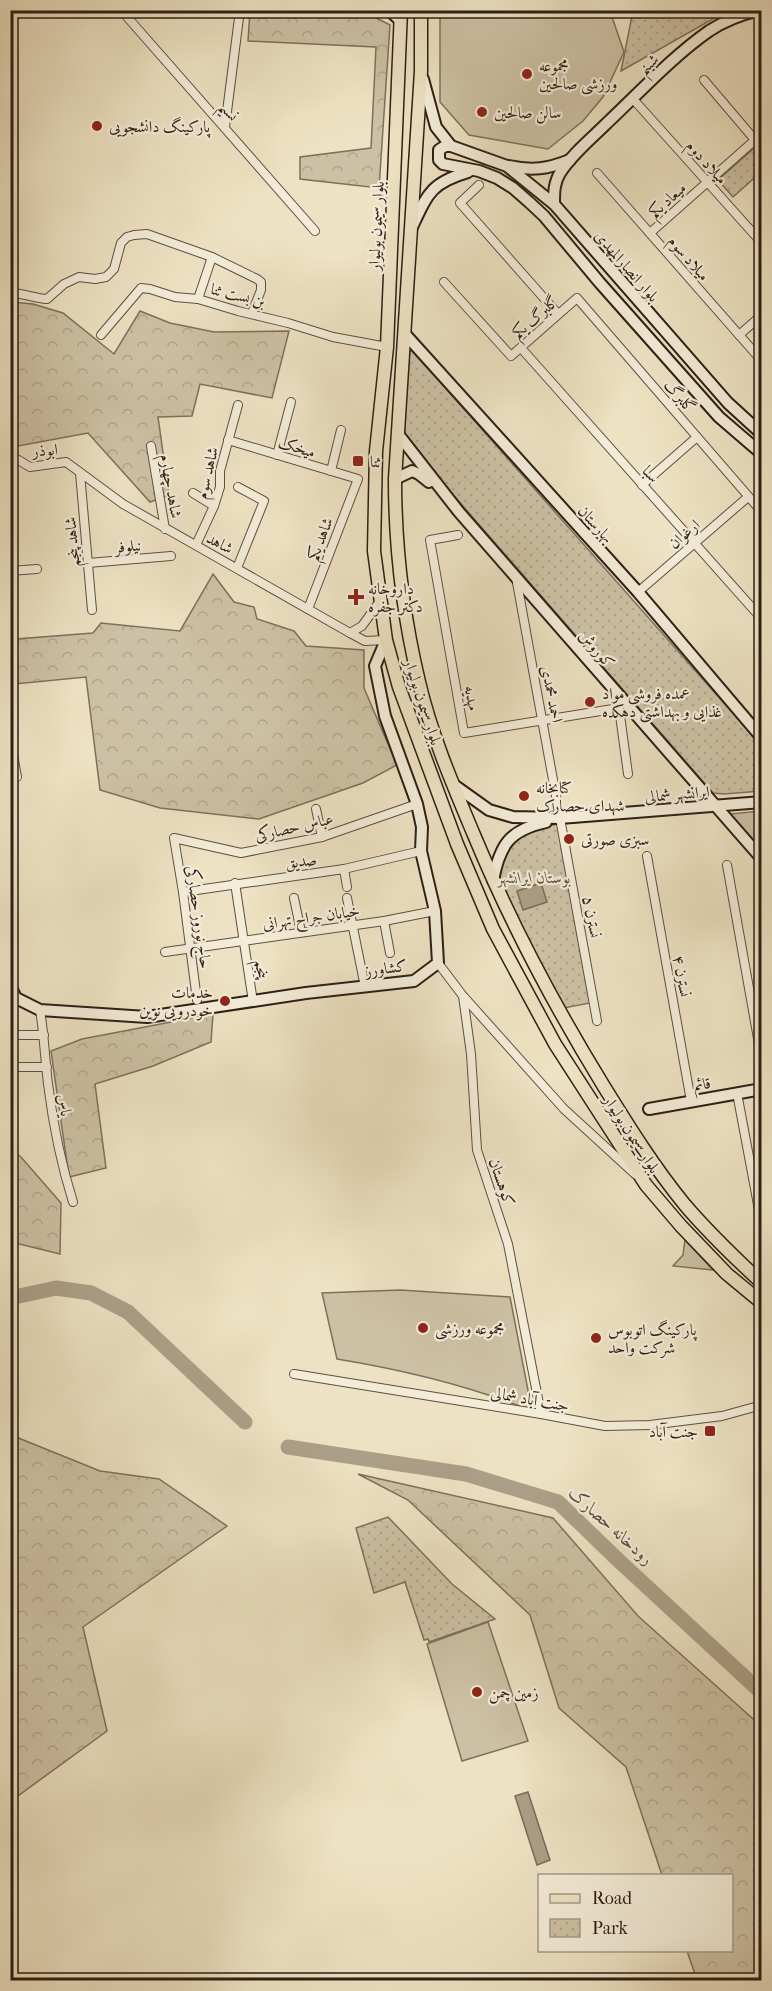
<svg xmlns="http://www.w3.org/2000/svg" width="772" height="1991" font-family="'IM FELL French Canon',Amiri,serif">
  <defs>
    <pattern id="forest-crowns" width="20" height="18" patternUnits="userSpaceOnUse" patternTransform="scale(1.5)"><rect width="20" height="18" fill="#cdc1a5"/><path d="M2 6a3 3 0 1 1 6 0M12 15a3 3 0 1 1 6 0" fill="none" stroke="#b0a58d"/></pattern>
    <pattern id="park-dots" width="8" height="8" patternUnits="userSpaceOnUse" patternTransform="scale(1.5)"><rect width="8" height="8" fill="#cdc1a5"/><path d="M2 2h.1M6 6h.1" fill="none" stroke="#b0a58d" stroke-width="1.8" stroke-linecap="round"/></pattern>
  </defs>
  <rect width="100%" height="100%" fill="#ede2c3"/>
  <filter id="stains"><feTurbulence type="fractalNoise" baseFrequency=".00333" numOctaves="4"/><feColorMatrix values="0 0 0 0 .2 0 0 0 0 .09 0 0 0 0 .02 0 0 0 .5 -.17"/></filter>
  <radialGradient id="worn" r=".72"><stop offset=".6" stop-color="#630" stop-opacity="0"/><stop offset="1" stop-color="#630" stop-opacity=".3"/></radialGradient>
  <g fill="#cdc1a5" stroke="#7e705d" stroke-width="1.5">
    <path d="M440,11H610L624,52L603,97L583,121L548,149L469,135L440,102Z"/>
    <path d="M761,811H762L761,849L730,814Z"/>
    <path d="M685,1240L713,1270L673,1266L683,1255Z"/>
    <path d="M400,1290L510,1297L532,1411C468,1385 404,1370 337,1359L322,1293Z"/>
    <path d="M488,1622L528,1741L462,1761L427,1644Z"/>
  </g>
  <g fill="url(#forest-crowns)" stroke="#7e705d" stroke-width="1.5">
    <path d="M250,11H363L390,25L379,188L300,179V157L371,148L376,47L248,41Z"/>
    <path d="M10,302L33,304L63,313L114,354L140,311L170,323L214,332L289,331L272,398L200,384L192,416L158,417L169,495L150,502L88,433L18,446L11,443Z"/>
    <path d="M213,574L234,602L254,607L257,619L294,631L306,646L364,650V688L397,765L363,783L259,819L160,808L100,790L86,677L15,684L16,639L93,633L101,623L180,631Z"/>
    <path d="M213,1014L211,1042L153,1066L95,1084L106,1168L69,1177L51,1051L82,1039Z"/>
    <path d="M11,1150L21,1157L61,1203L60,1254L11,1242Z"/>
    <path d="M11,1435L100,1471L159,1479L227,1526L83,1627L107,1731L11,1801Z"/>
    <path d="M358,1474L553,1518L638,1616L761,1726V1980H697L687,1951L732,1950V1876L662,1875L626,1767L559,1708L530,1615L408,1500Z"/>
  </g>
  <g fill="url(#park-dots)" stroke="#7e705d" stroke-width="1.5">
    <path d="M633,11V10L727,11L621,71Z"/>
    <path d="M761,142V172L733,197L718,180Z"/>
    <path d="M410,348L761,745V791L724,794L713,793L408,443L404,429Z"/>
    <path d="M558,824L590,1003L564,1008L528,941L503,888L499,876L500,865L513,842L527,830Z"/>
    <path d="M388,1517L452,1584L495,1619L429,1642L428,1639L424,1640L405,1582L374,1593L356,1528Z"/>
  </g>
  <g fill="#ac9f88" stroke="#7a6b5a" stroke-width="1.5">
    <path d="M541,883L547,902L523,910L517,891Z"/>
    <path d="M528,1792L550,1860L537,1865L515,1796Z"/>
  </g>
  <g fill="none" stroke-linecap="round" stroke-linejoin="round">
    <g stroke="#ac9f88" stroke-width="15">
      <path d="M10,1298L56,1288L91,1293L128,1312L245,1422"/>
      <path d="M288,1447L466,1474L558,1502L617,1559L762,1693"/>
    </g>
    <defs>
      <g id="street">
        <path d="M121,10L315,231"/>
        <path d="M633,99L762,243"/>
        <path d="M225,127L240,10"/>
        <path d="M597,173L762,361"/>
        <path d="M479,185L460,203L558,314"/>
        <path d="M650,233L755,140L704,80"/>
        <path d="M444,282L511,356L577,298L762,512"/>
        <path d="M10,293C23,293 34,298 47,299L64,284L79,277L95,279L106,277L114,269L121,243L127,237L134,235L147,234L212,257L257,279L261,282V290L252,313"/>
        <path d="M198,299L212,257"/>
        <path d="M101,335L141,288L150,289L175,297L198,299L238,311L288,323L333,337L387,347"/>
        <path d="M739,335L762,315"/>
        <path d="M521,348L762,619"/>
        <path d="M228,440L358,479L308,609"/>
        <path d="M151,446L165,529"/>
        <path d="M10,455L30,467L66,462L123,504L350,633"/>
        <path d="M277,455L291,402"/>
        <path d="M331,471L341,430"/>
        <path d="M80,473L92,610"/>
        <path d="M642,485L697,437"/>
        <path d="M193,493L214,506"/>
        <path d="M458,535L430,540L464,733L619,708L628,774"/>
        <path d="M196,545L214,506L220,487V471L238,405"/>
        <path d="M88,563L171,556"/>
        <path d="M237,568L264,501L238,487"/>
        <path d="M10,571L37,569"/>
        <path d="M516,577L597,1021"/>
        <path d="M638,592L748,497"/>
        <path d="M380,601L362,626L350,633L365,641L386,640"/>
        <path d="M10,738L17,777"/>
        <path d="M316,809L322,837"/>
        <path d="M647,856L691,1101"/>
        <path d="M727,865L762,1061"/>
        <path d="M344,869L347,887"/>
        <path d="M235,883L253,1002"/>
        <path d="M183,892L344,869L421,851"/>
        <path d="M294,898L301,932"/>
        <path d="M347,898L365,987"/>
        <path d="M384,921L390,953"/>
        <path d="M165,952L384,921L435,911"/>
        <path d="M438,963L463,996L471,1054L477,1150L508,1244L541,1414"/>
        <path d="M464,997L564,1109L635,1174"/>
        <path d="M197,1000L183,892L174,838L241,853L322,837L417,804"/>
        <path d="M40,1010C44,1034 45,1059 48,1084C53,1124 61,1164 73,1202"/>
        <path d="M17,1035H44"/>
        <path d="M12,1067H47"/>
        <path d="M737,1093L762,1226"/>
        <path d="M294,1374L541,1414L605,1426L650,1425L722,1416L762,1405"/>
      </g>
      <g id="secondary">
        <path d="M389,10L401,21"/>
        <path d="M10,11L11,10"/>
        <path d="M423,79L436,127L451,146L507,166L554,204L728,403L762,434"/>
        <path d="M451,146H445L439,150V160L443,164L479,171L497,178L513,188L529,202L544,216L600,283L719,417L762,454"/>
        <path d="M509,166C532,171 548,169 570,160"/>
        <path d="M554,204C554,192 554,183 560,173C572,154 591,139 607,123C640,92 672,57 709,31C724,21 743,14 760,10"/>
        <path d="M412,227C428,193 431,183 468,172"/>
        <path d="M405,334L638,592L762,738"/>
        <path d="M398,434L459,512L762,859"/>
        <path d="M395,479L412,471L419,474L429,482"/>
        <path d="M454,785L489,810L513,817L560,818L762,802"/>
        <path d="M493,880C500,844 510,830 546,822"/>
        <path d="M10,986L16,998L40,1010L147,1017L306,993L414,981L438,963L435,911L421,851L422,827L417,804L385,716L375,666L386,640"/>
        <path d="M649,1109L762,1089"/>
      </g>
      <g id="primary">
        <path d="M401,10L387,347L376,451L374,551L386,640L399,687L457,844L493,929L555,1044L646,1185L681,1226L727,1274L762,1303"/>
        <path d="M421,10V71L395,479C395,548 403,615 419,682C431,734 453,785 474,835C510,922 554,1005 603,1085C629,1127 654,1167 685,1205C709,1233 735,1258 762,1283"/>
      </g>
    </defs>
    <use href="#street" stroke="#5e4f40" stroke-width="10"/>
    <use href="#secondary" stroke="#2e1e15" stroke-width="14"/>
    <use href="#primary" stroke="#2e1e15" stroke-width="15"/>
    <use href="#street" stroke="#f3ecd8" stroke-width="8"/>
    <use href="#secondary" stroke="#f3ecd8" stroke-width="10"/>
    <use href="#primary" stroke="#ede2c3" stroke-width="12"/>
  </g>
  <g fill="#8f2418" stroke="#f3ecd8" stroke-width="2">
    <circle cx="527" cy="74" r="6"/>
    <circle cx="482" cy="112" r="6"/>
    <circle cx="97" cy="126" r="6"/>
    <rect x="352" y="455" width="12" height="12" rx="3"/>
    <path d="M353 588h6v6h6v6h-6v6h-6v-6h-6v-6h6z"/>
    <circle cx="590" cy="702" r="6"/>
    <circle cx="524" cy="796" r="6"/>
    <circle cx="569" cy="839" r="6"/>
    <circle cx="225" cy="1001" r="6"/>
    <circle cx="423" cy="1328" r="6"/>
    <circle cx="596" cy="1338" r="6"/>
    <rect x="704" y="1425" width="12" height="12" rx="3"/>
    <circle cx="477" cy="1692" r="6"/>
  </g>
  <g text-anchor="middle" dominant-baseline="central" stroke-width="4.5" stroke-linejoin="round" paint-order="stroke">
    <g font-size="16" fill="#2e1e15" stroke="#f3ecd8">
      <text transform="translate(648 64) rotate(-43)">شبنم</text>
      <text transform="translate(229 111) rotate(48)">نسیم</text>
      <text transform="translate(707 162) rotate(48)">میلاد دوم</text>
      <text transform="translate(667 200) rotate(-42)">میعاد یکم</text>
      <text transform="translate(376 226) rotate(-87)">بلوار سیمون بولیوار</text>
      <text transform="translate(689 258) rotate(49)">میلاد سوم</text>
      <text transform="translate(627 266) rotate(49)">بلوار انصارالمهدی</text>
      <text transform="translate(238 295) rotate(14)">بن بست ثنا</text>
      <text transform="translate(535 317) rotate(-41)">گلبرگ یکم</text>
      <text transform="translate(680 396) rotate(49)">گلبرگ</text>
      <text transform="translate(297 447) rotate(17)">میخک</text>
      <text transform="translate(45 450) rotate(-4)">ابوذر</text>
      <text transform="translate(207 473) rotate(-77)">شاهد سوم</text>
      <text transform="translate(651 474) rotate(48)">سبا</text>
      <text transform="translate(171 486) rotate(80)">شاهد چهارم</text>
      <text transform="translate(596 524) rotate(48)">بهارستان</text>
      <text transform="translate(684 534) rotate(-41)">ارغوان</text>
      <text transform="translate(320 539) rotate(-69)">شاهد یکم</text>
      <text transform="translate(72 542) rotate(-95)">شاهد پنجم</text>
      <text transform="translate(220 543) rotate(28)">شاهد</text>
      <text transform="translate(128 546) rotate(-5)">نیلوفر</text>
      <text transform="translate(597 649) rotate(49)">کوروش</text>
      <text transform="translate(552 694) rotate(79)">احمد محمدی</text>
      <text transform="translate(472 698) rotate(80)">مهدیه</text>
      <text transform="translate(423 702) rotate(72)">بلوار سیمون بولیوار</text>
      <text transform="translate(677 794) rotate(-5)">ایرانشهر شمالی</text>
      <text transform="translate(294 827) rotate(-13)">عباس حصارکی</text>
      <text transform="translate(301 861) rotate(-7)">صدیق</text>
      <text transform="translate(199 917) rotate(82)">حاج نوروز حصارکی</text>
      <text transform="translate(311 917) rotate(-8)">خیابان جراح تهرانی</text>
      <text transform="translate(592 917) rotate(79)">نسترن ۵</text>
      <text transform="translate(386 968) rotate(-8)">کشاورز</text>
      <text transform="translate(262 969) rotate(81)">پنجم</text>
      <text transform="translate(682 976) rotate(80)">نسترن ۴</text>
      <text transform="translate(702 1084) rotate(-10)">قائم</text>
      <text transform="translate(65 1105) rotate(81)">یاس</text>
      <text transform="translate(632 1134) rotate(57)">بلوار سیمون بولیوار</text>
      <text transform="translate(502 1182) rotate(71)">کوهستان</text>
      <text transform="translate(530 1399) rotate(10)">جنت آباد شمالی</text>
    </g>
    <g font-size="16" fill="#2e1e15" stroke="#f3ecd8" text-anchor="start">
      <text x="539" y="65">مجموعه<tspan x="539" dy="18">ورزشی صالحین</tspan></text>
      <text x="494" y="112">سالن صالحین</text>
      <text x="109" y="126">پارکینگ دانشجویی</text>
      <text x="370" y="461">ثنا</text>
      <text x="368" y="588">داروخانه<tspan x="368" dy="18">دکتر جفره</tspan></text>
      <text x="602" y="693">عمده فروشی مواد<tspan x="602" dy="18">غذایی و بهداشتی دهکده</tspan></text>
      <text x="536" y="787">کتابخانه<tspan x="536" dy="18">شهدای حصارک</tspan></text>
      <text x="581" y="839">سبزی صورتی</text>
      <text x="213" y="992" text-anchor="end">خدمات<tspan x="213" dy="18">خودرویی نوین</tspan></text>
      <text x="435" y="1328">مجموعه ورزشی</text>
      <text x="608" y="1329">پارکینگ اتوبوس<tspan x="608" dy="18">شرکت واحد</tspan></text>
      <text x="698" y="1431" text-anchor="end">جنت آباد</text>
      <text x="489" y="1692">زمین چمن</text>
    </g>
    <g font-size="16" font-style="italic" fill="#5e4f40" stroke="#f3ecd8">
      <text x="534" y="877">بوستان ایرانشهر</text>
    </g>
    <g font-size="18" font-style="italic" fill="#5a4b3d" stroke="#f3ecd8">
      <text transform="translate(611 1526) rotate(42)">رودخانه حصارک</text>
    </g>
  </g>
  <rect width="772" height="1991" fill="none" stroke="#ede2c3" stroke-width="36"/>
  <rect x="12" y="12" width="748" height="1967" fill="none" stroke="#2e1e15" stroke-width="3"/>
  <rect x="18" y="18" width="736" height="1955" fill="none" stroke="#2e1e15" stroke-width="1.5"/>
  <rect x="538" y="1874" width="195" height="78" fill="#f3ecd8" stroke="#a49a8a" stroke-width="1.5"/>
  <rect x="550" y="1894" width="30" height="9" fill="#ede2c3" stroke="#a49a8a" stroke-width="1.5"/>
  <text x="592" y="1904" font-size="18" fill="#2e1e15">Road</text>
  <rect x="550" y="1919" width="30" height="18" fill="url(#park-dots)" stroke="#a49a8a" stroke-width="1.5"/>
  <text x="592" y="1934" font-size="18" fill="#2e1e15">Park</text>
  <rect width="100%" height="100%" filter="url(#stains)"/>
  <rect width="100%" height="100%" fill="url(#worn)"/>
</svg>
